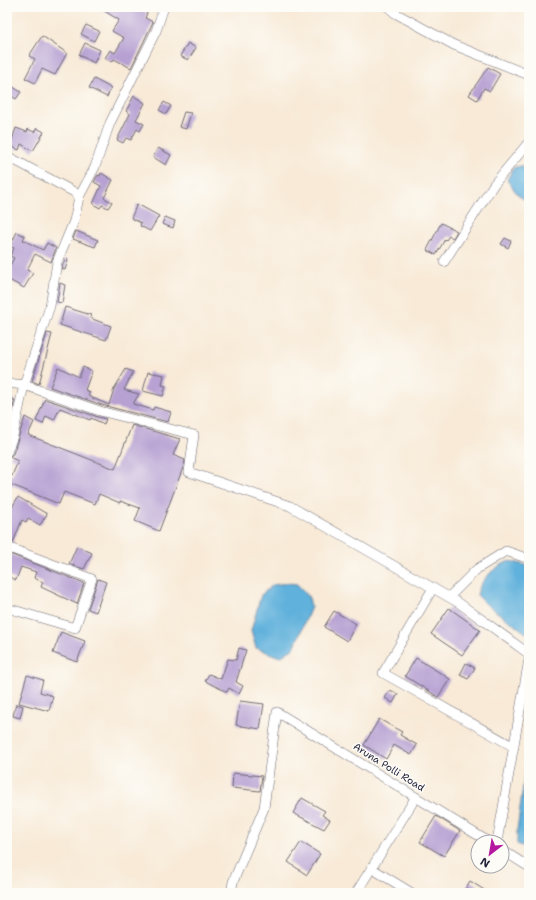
<svg xmlns="http://www.w3.org/2000/svg" width="536" height="900" font-family="'Shantell Sans',sans-serif">
  <rect width="100%" height="100%" fill="#fdfcf7"/>
  <filter id="ink" filterUnits="userSpaceOnUse"><feTurbulence type="fractalNoise" baseFrequency=".025" numOctaves="2"/><feDisplacementMap in="SourceGraphic" scale="8" xChannelSelector="R" yChannelSelector="G"/><feConvolveMatrix kernelMatrix="1 2 1 2 8 2 1 2 1" color-interpolation-filters="sRGB"/></filter>
  <filter id="wash" filterUnits="userSpaceOnUse"><feTurbulence type="fractalNoise" baseFrequency=".012" numOctaves="4" result="noise"/><feDisplacementMap in="SourceGraphic" scale="16" xChannelSelector="R" yChannelSelector="G"/><feGaussianBlur stdDeviation="0.9" result="paint"/><feColorMatrix in="noise" values="0 0 0 0 0 0 0 0 0 0 0 0 0 0 0 0 0 1.4 0 .05"/><feComposite in="paint" operator="in"/></filter>
  <g filter="url(#wash)">
    <rect width="100%" height="100%" fill="#f8ead7"/>
    <g fill="#61b1dc" stroke="#426a8c">
      <path d="M521,166L529,167V203L518,195L507,180L513,168Z"/>
      <path d="M510,561L529,566V635L487,605L477,595C480,580 495,566 510,561Z"/>
      <path d="M287,583L297,584L309,597L311,607L294,648L280,657L256,648L251,631L261,595L273,585Z"/>
      <path d="M529,743V849L517,844V830Z"/>
    </g>
    <g id="blocks">
      <g fill="#b7a1d3">
        <path d="M98,7H137L147,13L145,18L153,22L131,68L114,59L112,62L105,58L110,50L115,53L124,38L112,31L119,20Z"/>
        <path d="M86,25L99,31L94,41L81,34Z"/>
        <path d="M42,36L67,53L55,75L42,69L35,83L25,78L35,59L29,56Z"/>
        <path d="M85,43L100,50L94,63L79,55Z"/>
        <path d="M188,43L196,48L188,60L180,56Z"/>
        <path d="M488,67L500,74L490,91L484,88L477,100L469,95Z"/>
        <path d="M94,79L111,88L107,97L89,88Z"/>
        <path d="M10,85L21,92L16,99L7,93Z"/>
        <path d="M134,96L145,103L136,120L144,124L140,131L137,129L131,140L126,138L123,143L117,140L130,114L126,111Z"/>
        <path d="M164,102L171,106L166,114L159,110Z"/>
        <path d="M184,112L191,113L186,129L179,127Z"/>
        <path d="M16,128L27,132L28,129L34,132L37,128L44,132L33,151L21,144L19,150L10,146Z"/>
        <path d="M158,148L171,155L166,165L153,157Z"/>
        <path d="M101,173L113,180L104,198L112,202L108,208L102,205L100,208L93,204L101,186L94,182L98,175L100,176Z"/>
        <path d="M137,204L159,216L150,231L140,226L141,223L131,218Z"/>
        <path d="M165,217L175,221L173,228L162,224Z"/>
        <path d="M441,223L457,231L453,238L449,236L446,240L445,239L436,255L427,250Z"/>
        <path d="M76,231L98,240L95,247L73,239Z"/>
        <path d="M17,232L25,236L23,240L43,250L47,243L56,248L51,262L35,254L27,270L33,273L24,288L7,279V271L14,258L10,256L14,248L10,246Z"/>
        <path d="M505,238L511,241L508,248L501,244Z"/>
        <path d="M65,259L68,260L65,270L62,268Z"/>
        <path d="M60,283L65,285L62,303L57,302Z"/>
        <path d="M65,307L91,315L90,318L111,326L106,340L60,325Z"/>
        <path d="M47,333L52,334L39,384L32,381Z"/>
        <path d="M58,367L79,377L83,367L92,371L85,390L90,392L88,396L109,405L114,389L126,369L133,372L124,390L139,394L133,404L153,410L154,407L171,412L168,422L102,405L50,387Z"/>
        <path d="M148,372L164,375L162,385L166,386L163,396L143,391Z"/>
        <path d="M7,398L15,400L12,411L7,410Z"/>
        <path d="M45,399L98,417L106,419L104,424L91,418L90,420L60,408L54,420L46,416L43,424L36,421Z"/>
        <path d="M25,417L34,422L28,435L115,469L132,425L180,439L173,455L185,460L184,465L159,531L135,521L140,508L120,501V503L99,494L95,504L64,492L59,504L7,483V474L12,476L18,461L9,457L13,454Z"/>
        <path d="M18,497L47,514L40,525L28,518L26,522L22,520L13,543L7,541V516Z"/>
        <path d="M77,546L92,553L84,569L69,564Z"/>
        <path d="M7,553L84,583L77,604L41,587L43,582L34,578L36,572L21,567L16,580L7,576Z"/>
        <path d="M98,579L106,582L96,612L88,609Z"/>
        <path d="M449,608L480,630L462,655L431,634Z"/>
        <path d="M334,611L356,624L347,641L324,627Z"/>
        <path d="M61,632L85,641L77,662L53,653Z"/>
        <path d="M239,648L246,650L236,682L243,686L239,694L229,688L227,692L205,681L209,674L221,679L228,659L236,660Z"/>
        <path d="M416,658L450,679L438,697L405,676Z"/>
        <path d="M466,663L475,668L468,679L460,675Z"/>
        <path d="M27,675L43,680L40,692L53,696L49,711L19,703Z"/>
        <path d="M390,690L398,694L393,703L385,698Z"/>
        <path d="M240,701L264,704L260,729L236,725Z"/>
        <path d="M16,704L23,706L20,718L13,716Z"/>
        <path d="M379,719L402,732L400,735L417,745L411,755L394,745L386,759L364,745Z"/>
        <path d="M233,773L262,776L260,791L232,788Z"/>
        <path d="M302,798L325,811L322,815L330,820L324,829L293,813Z"/>
        <path d="M436,816L460,831L444,856L420,842Z"/>
        <path d="M301,842L320,854L307,875L288,862Z"/>
        <path d="M470,881L489,893H463Z"/>
      </g>
    </g>
  </g>
  <g filter="url(#ink)">
    <use href="#blocks" fill-opacity="0" stroke="#6d6872" stroke-width="1"/>
    <g fill="none" stroke-linecap="round" stroke-linejoin="round">
      <defs>
        <g id="minor">
          <path d="M388,7L395,13L454,45L529,75"/>
          <path d="M7,156L74,192L79,197L74,221L57,262L50,306L24,385L13,436L7,452"/>
          <path d="M79,197L95,167L110,123L156,31L164,7"/>
          <path d="M444,262L494,184L529,142"/>
          <path d="M7,383L24,385L100,411L194,435L189,472L290,506L459,603L529,654"/>
          <path d="M7,547L92,579L75,628L7,608"/>
          <path d="M433,588L383,673L514,747"/>
          <path d="M449,597L477,569L506,551L529,559"/>
          <path d="M497,842L529,659"/>
          <path d="M502,850L529,867"/>
          <path d="M371,868L412,893"/>
          <path d="M231,893L233,882L264,808L277,712L489,842"/>
          <path d="M356,893L416,797"/>
        </g>
      </defs>
      <use href="#minor" stroke="#6d6872" stroke-width="10"/>
      <use href="#minor" stroke="#fff" stroke-width="9"/>
    </g>
  </g>
  <g text-anchor="middle" dominant-baseline="central" stroke-width="3" stroke-linejoin="round" paint-order="stroke">
    <g font-size="10" fill="#22223b" stroke="#fdfcf7">
      <text transform="translate(389 767) rotate(32)">Aruna Polli Road</text>
    </g>
  </g>
  <rect width="536" height="900" fill="none" stroke="#fdfcf7" stroke-width="24"/>
  <g transform="translate(490 854) rotate(211)"><circle r="19" fill="#fdfcf7" stroke="#a5a5ac"/>
  <path d="M0-3L7 15L0 10L-7 15Z" fill="#b5179e"/>
  <text y="-6" font-size="11" font-weight="bold" text-anchor="middle" fill="#22223b">N</text>
  </g>
</svg>
